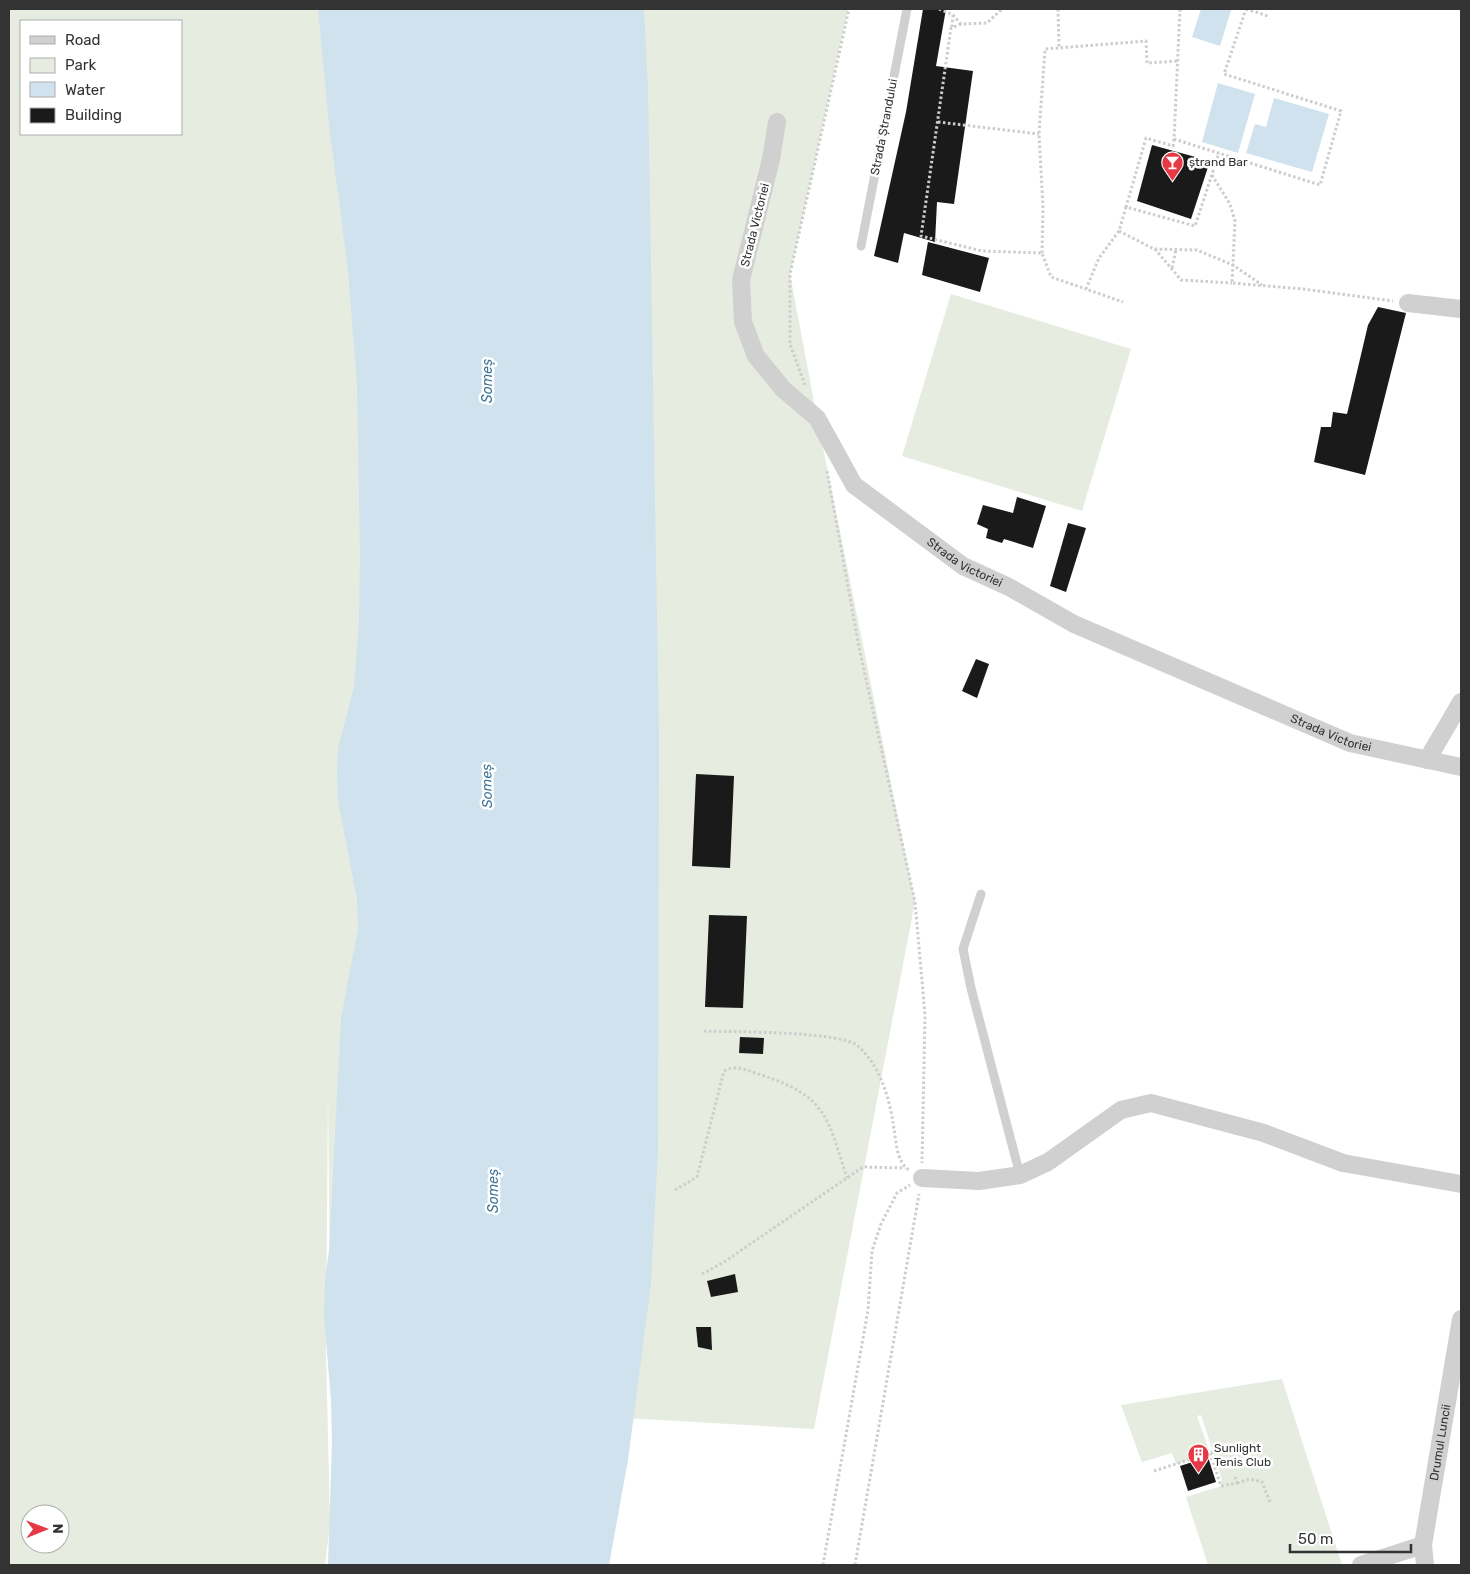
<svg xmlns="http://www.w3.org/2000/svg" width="1470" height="1574" font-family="Rubik,sans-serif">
  <rect width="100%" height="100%" fill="#fff"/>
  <g fill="#e6ecdf" fill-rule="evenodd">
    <path d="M9,9H848L790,274L817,418L915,902L814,1429L331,1401L328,1084L326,1352L330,1523L325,1565H9ZM21,21H181V134H21ZM30,1514H60V1544H30Z"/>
    <path d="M951,294L1131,349L1082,511L902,456Z"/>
    <path d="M1282,1379L1342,1565H1208L1186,1497L1221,1486L1222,1480L1201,1415L1197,1416L1210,1453L1176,1464L1172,1453L1142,1462L1121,1405Z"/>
  </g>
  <g fill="#cfe2ee">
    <path d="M318,9H644L648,88L659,736L658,1149L651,1284L628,1460L609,1565H328L332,1441L331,1401L324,1316L325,1281L329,1250L341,1018L358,929L357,899L338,801L337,773L338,748L354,687L359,621L360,554L357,385L348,270L329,125Z"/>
    <path d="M1201,9L1231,10L1220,46L1192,37Z"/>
    <path d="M1218,83L1255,94L1238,153L1202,142Z"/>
    <path d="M1274,98L1329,114L1312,172L1246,153L1255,124L1266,127Z"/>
  </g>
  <g fill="#1a1a1a">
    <path d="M923,9H946L936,66L973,71L954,204L937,202L935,242L904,233L898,263L874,256L906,112Z"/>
    <path d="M1152,145L1210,161L1191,219L1137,201Z"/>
    <path d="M928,242L989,258L980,292L922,275Z"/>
    <path d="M1378,307L1406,313L1365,475L1314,462L1321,427H1331L1333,412L1347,414L1368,325Z"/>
    <path d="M1017,497L1046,506L1033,548L1004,539L1002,543L986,538L988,529L977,524L983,505L1013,513Z"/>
    <path d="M1068,523L1086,528L1066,592L1050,586Z"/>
    <path d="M976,659L989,664L977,698L962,691Z"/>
    <path d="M696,774L734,776L730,868L692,866Z"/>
    <path d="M709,915L747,916L743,1008L705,1007Z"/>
    <path d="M740,1037L764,1038L763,1054L739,1053Z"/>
    <path d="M735,1274L738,1292L711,1297L707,1281Z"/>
    <path d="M696,1327H711L712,1350L698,1347Z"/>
    <path d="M1208,1457L1216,1482L1188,1491L1180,1466Z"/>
  </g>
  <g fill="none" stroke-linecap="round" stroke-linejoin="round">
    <g stroke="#cdcdcd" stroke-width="3" stroke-dasharray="2.5 2.5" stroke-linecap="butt">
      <path d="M939,9L953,15L961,24L987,23L1002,9"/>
      <path d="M1058,9L1059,47"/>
      <path d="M1180,9L1174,139L1320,185L1341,111L1224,74L1246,9"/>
      <path d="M1246,9L1268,16"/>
      <path d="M961,24L951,28L921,236L982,251L1042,253L1051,277L1086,289"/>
      <path d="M952,27L953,15"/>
      <path d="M938,122L1039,134"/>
      <path d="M1174,139L1173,146L1146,138L1126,207L1195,226L1219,153"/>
      <path d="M1212,175L1230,204L1235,221L1232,283L1303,289L1393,301"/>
      <path d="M1126,207L1119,231L1154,249L1197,250L1233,265L1262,285"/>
      <path d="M1119,231L1099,258L1086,289L1123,302"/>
      <path d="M1155,249L1181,280L1232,283"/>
      <path d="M1042,253L1043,207L1039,134L1045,49L1146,41L1147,63L1178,61"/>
      <path d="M1172,268L1176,249"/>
      <path d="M805,385L790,344V274L849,9"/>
      <path d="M827,471L859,647L915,902L925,1015L922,1163"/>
      <path d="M704,1031C732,1032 841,1031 858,1046C881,1067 890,1100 894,1129C896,1141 897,1163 909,1170"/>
      <path d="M675,1190L697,1177L724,1071C736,1064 749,1071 761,1075C827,1096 827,1117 847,1178"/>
      <path d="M702,1274L724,1262L863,1167L905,1168"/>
      <path d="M1210,1453L1221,1486L1237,1483L1235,1476"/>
      <path d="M1154,1471L1213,1452"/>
      <path d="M1237,1483L1250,1479L1262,1482L1270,1502"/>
      <path d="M823,1565L868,1310L872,1251L881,1224L897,1193L910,1185"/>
      <path d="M855,1565L919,1194"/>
    </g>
    <g stroke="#d0d0d0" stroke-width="9">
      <path d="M861,246L907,9"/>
      <path d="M981,894L963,949L971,988L1020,1175"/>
    </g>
    <g stroke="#d0d0d0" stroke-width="18">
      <path id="s1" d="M777,122L771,159L741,280L743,322L756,356L783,389L817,418L854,485L963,566L1009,587L1074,624L1350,743L1461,767"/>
      <path d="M1408,303L1461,309"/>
      <path d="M1427,760L1461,702"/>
      <path d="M922,1178L979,1181L1020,1175L1048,1162L1121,1110L1151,1103L1264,1133L1343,1163L1461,1184"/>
      <path d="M1361,1565L1423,1545"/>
      <path id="s2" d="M1425,1565L1423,1545L1461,1319"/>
    </g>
  </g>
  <defs>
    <symbol id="bar-pin" viewBox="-11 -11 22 30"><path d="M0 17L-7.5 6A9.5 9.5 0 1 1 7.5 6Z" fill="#e63946" stroke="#fff"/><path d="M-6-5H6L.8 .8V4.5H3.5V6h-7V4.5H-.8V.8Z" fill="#fff"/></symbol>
    <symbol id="building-pin" viewBox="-11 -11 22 30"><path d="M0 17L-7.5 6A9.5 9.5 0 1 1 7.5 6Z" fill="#e63946" stroke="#fff"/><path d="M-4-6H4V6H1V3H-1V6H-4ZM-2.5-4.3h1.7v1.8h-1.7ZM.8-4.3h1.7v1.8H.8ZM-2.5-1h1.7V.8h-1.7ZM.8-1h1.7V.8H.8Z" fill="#fff"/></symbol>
  </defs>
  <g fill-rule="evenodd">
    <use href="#bar-pin" x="1160" y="150" width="25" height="34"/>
    <use href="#building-pin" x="1186" y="1442" width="25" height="34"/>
  </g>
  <g text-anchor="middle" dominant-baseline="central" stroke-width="5" stroke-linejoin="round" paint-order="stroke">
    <g font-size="12" fill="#333" stroke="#fff">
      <text transform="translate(884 127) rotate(-79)">Strada Ștrandului</text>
      <text transform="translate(755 225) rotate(-76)">Strada Victoriei</text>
      <text stroke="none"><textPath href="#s1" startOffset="540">Strada Victoriei</textPath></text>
      <text stroke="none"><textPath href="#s1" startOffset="945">Strada Victoriei</textPath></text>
      <text stroke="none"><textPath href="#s2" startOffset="124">Drumul Luncii</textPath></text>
    </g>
    <g font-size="12" fill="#333" stroke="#fff" text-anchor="start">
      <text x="1189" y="162">ștrand Bar</text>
      <text x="1214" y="1448">Sunlight<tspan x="1214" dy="14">Tenis Club</tspan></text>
    </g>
    <g font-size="14" font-style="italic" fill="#3f7597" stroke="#fff">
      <text transform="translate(487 381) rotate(-90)">Someș</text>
      <text transform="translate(487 786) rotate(-91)">Someș</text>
      <text transform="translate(493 1191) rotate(-90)">Someș</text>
    </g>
  </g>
  <rect width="1470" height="1574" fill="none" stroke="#333333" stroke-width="20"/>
  <rect x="20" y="20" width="162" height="115" fill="#ffffff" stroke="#adadad"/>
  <rect x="30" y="36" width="25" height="8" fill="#d0d0d0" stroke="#adadad"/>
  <text x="65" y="45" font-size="15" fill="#333333">Road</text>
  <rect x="30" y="58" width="25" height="15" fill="#e6ecdf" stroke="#adadad"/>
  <text x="65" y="70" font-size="15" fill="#333333">Park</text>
  <rect x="30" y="82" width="25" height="15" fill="#cfe2ee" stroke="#adadad"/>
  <text x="65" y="95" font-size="15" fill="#333333">Water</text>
  <rect x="30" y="108" width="25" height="15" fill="#1a1a1a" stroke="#adadad"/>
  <text x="65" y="120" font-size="15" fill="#333333">Building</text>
  <g transform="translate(45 1529) rotate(89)"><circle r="24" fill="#ffffff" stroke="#adadad"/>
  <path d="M0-4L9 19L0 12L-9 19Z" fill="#e63946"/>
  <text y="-8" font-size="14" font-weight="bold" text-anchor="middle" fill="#333333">N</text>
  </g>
  <path d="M1290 1544v8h121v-8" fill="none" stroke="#333333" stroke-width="2.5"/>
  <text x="1298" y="1544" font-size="15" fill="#333333" stroke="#ffffff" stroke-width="4" paint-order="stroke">50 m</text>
</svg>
